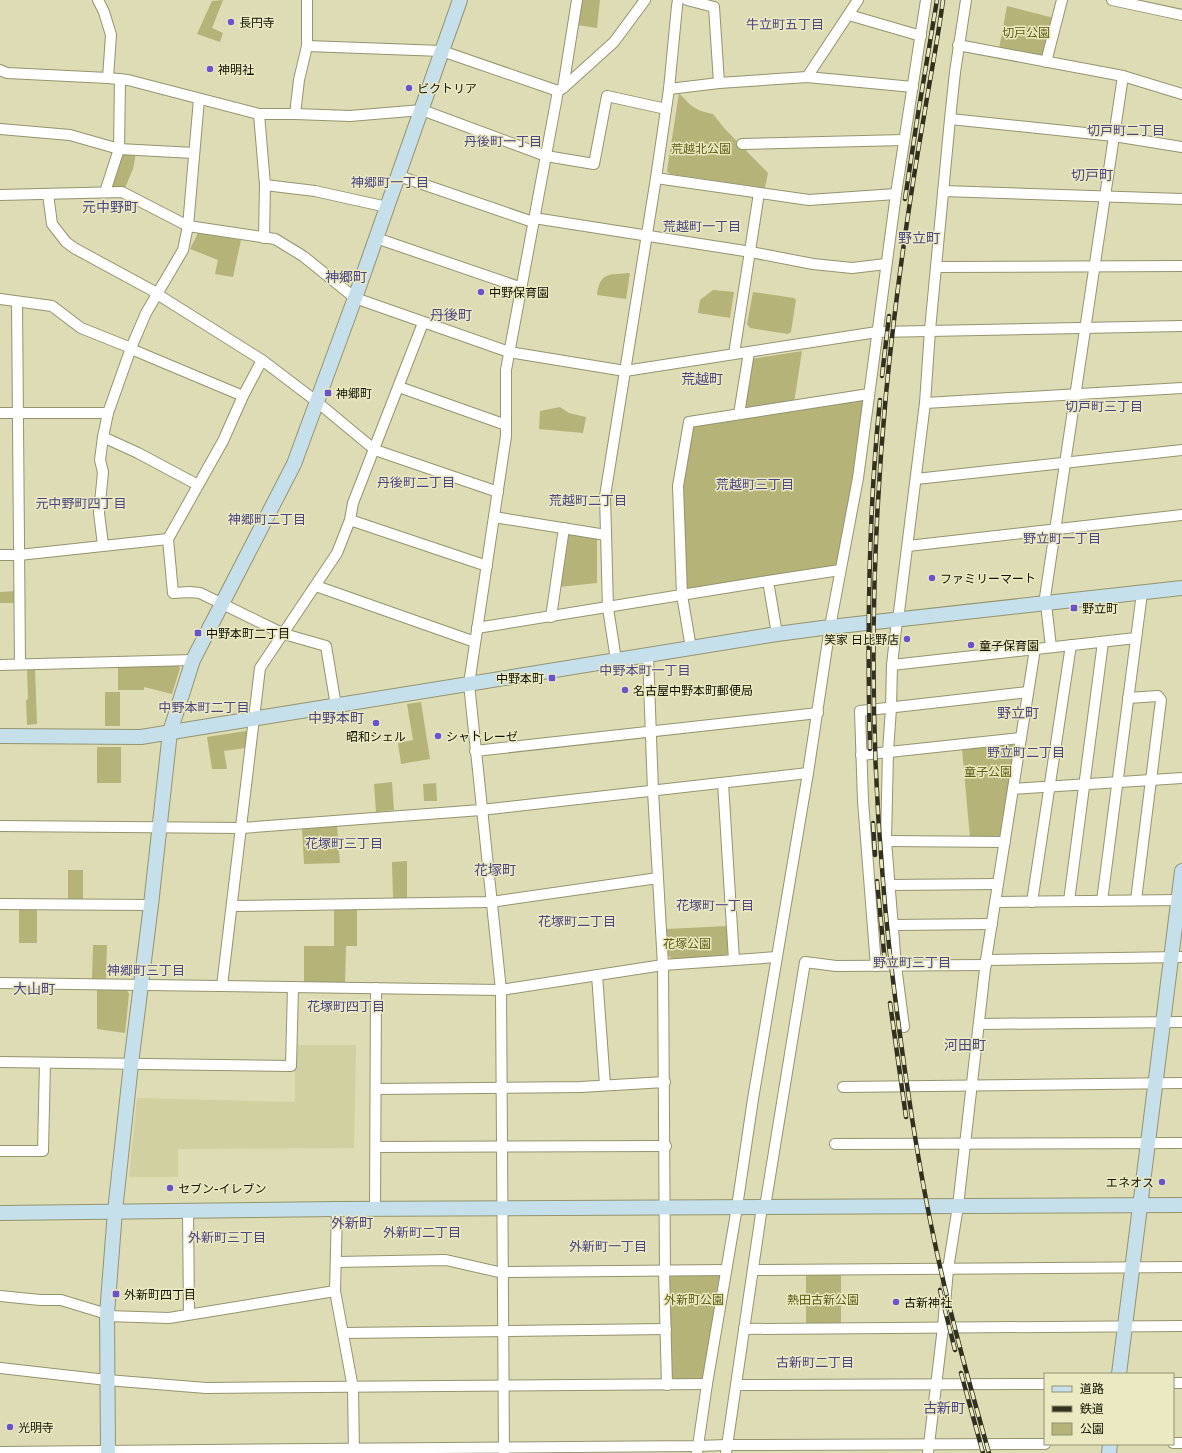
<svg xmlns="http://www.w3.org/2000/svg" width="1182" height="1453" font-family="'Golos Text','Noto Sans JP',sans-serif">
  <rect width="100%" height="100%" fill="#dddcb4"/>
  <path fill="#d1d0a1" d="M295,1045H356L354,1148L178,1149V1177H129L137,1098L295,1102Z"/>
  <g fill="#b5b378">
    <path d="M223,0L212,28L223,33L220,42L197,34L212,1Z"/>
    <path d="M580,0H600L597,28L577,25Z"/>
    <path d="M1007,6L1054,18L1043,57L999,49Z"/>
    <path d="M679,93C692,107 694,110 713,114L725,129L768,173L765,188L670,174L667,171Z"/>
    <path d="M123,153H136L133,169L125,188L113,187L111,184L121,155Z"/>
    <path d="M198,233L241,240L233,277L215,274L218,260L190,249Z"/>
    <path d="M630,273L626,299L597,295C600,271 610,275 630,273Z"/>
    <path d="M713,290L734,292L730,318L698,313L700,300Z"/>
    <path d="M753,292L794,298L796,300L791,332L788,334L750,328L747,324Z"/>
    <path d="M802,351L794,403L747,410L743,404L751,359Z"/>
    <path d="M864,399L855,469L838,565L834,568L685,589L682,487L692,427L696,424Z"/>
    <path d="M560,407L569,413L586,417L583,433L539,429L540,411Z"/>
    <path d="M571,532L593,536L597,539V583L559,587L566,535Z"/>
    <path d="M17,591V603H0V592Z"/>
    <path d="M177,665L180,668L172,694L144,687V690H118V667Z"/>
    <path d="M27,669H35L37,724L27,725L26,700L28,699Z"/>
    <path d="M120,692V726H105V692Z"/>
    <path d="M421,702L430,759L401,764L398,743L413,740L407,704Z"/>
    <path d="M246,731L248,734L246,748L224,751L227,769H212L207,737Z"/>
    <path d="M1012,743L1015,748L1002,833L999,838H970L962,749Z"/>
    <rect x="97" y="747" width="24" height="36"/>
    <path d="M392,782L394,810L376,812L374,784Z"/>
    <path d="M436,783L437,801H424L423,784Z"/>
    <path d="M337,826L340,863L304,864L302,829Z"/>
    <path d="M407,861V898H393L392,862Z"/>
    <rect x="68" y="870" width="15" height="31"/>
    <path d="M334,908H357V946H346L345,983L304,982V946H334Z"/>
    <rect x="19" y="910" width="18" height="33"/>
    <path d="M727,926L729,952L726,955L672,959L668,955L667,929Z"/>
    <path d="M93,945H107L106,980H92Z"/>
    <path d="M97,990H127L129,994L125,1033L97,1029Z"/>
    <path d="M671,1274H717L720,1276L705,1378L701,1380H677L672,1377L669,1276Z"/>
    <rect x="806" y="1274" width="35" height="50"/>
  </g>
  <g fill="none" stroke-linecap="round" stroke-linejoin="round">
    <defs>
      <g id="street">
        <path d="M98,0L104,12L111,35L108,78"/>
        <path d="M687,0L714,7L719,83"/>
        <path d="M1112,0L1182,15"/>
        <path d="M849,15L921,36"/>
        <path d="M958,45L1123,76L1182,94"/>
        <path d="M307,46L442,51L558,91L563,88L614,42L645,0"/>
        <path d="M1046,62L1062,0"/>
        <path d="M0,70L7,73L108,78L128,80L259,114H295L350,116L422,110L546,156L594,164L607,96L666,109"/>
        <path d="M807,77L858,0"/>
        <path d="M563,88L577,0"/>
        <path d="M669,89L719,83L807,77L913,87"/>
        <path d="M259,114L265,185L264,238"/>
        <path d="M295,114L299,80L307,46V0"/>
        <path d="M950,119L1114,136L1182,147"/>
        <path d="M0,129L70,135L119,149L194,153"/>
        <path d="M742,144L904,140"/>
        <path d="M399,176L533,222"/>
        <path d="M656,178L809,200L896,194"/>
        <path d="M265,185L315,191L387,207"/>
        <path d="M943,191L1182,199"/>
        <path d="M105,192L119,149L120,79"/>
        <path d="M48,194L52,224L66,242L74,248L157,293"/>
        <path d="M0,195L122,192L188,226L275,239L303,256L355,298L509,352L625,371L877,332L1182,326"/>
        <path d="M534,218L751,252L813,264L852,268L886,264"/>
        <path d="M376,238L522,288"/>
        <path d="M936,267L1182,266"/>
        <path d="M157,294L262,360L316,401L375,450L498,492"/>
        <path d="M0,299L52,306L81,328L131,348"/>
        <path d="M17,302L20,664"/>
        <path d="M131,349L243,396"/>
        <path d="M734,354L759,193"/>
        <path d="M262,360L243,396L223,441L168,539L173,593L190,592L200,593L284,634L326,646L336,706"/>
        <path d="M399,387L506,425"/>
        <path d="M925,403L1182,388"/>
        <path d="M0,413H108"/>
        <path d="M739,414L749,352"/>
        <path d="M103,437L138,453L198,485"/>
        <path d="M916,479L1182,450"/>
        <path d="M494,517L606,535"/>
        <path d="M350,520L487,566"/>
        <path d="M103,545L99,513L103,472L100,460L103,437L108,413L131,348L146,313L183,250L188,226L199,99"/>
        <path d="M908,546L1182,515"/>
        <path d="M0,555H19L168,539"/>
        <path d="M768,581L840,570"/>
        <path d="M316,586L475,642"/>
        <path d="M1044,604L1123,76"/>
        <path d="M1046,604L1051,647"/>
        <path d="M551,617L564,528"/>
        <path d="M897,620L892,665L891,708L888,752L886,841L896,966L904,1027"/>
        <path d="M898,620L925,403L930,330L950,119L955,72L966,0"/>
        <path d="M477,628L768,581L777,634"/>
        <path d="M691,648L682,595L678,486L689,422L869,394"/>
        <path d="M648,655L653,791L663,965L665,1270"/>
        <path d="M616,660L608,608L605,496L656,178L669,89L677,6L678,0"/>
        <path d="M0,665L193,660"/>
        <path d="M892,665L1136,638"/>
        <path d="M1128,698L1158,696L1161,700L1136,900"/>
        <path d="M475,751L818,713"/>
        <path d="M861,755L1021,738"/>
        <path d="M723,783L734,960"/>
        <path d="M1013,789L1182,778"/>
        <path d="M0,826L242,828L481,810L808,773"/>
        <path d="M886,841L1005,842"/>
        <path d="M890,885L998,884"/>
        <path d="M1069,901L1103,642"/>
        <path d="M1102,901L1142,593"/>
        <path d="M996,902L1182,900"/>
        <path d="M1032,902L1071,645"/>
        <path d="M0,904L151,905"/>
        <path d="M232,906L491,902L658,878"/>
        <path d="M893,925L992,924"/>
        <path d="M986,960L1182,957"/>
        <path d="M876,966L863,801L860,711L1028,692"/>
        <path d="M597,975L605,1085"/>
        <path d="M0,983L501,990L663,965L777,957"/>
        <path d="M222,986L260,668L337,553L350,520L353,503L423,323"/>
        <path d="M979,1024L1182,1022"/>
        <path d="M0,1062L291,1066L293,987"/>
        <path d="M843,1087L1182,1083"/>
        <path d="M376,1089L581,1087L665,1082"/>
        <path d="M835,1144L1182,1143"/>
        <path d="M376,1147L666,1146"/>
        <path d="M0,1151H43L45,1063"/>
        <path d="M765,1207L805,962L836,966L986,965"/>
        <path d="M337,1209L335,1291L353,1388L354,1453"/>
        <path d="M375,1209L376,988"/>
        <path d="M188,1211L189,1314"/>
        <path d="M336,1262L446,1260L503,1273"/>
        <path d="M664,1270L667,1385"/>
        <path d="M753,1270L1182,1267"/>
        <path d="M503,1272L726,1270"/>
        <path d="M0,1296L40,1300H61L107,1314"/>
        <path d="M107,1316L169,1318L335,1291"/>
        <path d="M744,1329L1182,1326"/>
        <path d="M343,1333L666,1329"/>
        <path d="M0,1368L107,1380L206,1388L707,1384"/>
        <path d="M1173,1383H1182"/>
        <path d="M736,1385L1045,1384"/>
        <path d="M1173,1443H1182"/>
        <path d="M0,1452C232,1450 465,1447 697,1446L727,1445L1045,1444"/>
        <path d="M504,1453L501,990L469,684L506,436V370L558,91"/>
        <path d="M697,1453L707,1384L737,1207L753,1099L808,773L830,627L858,478L896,194L926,0"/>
        <path d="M726,1453L762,1207"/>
        <path d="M928,1453L943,1327L948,1269L958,1206L986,960L1035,649"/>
      </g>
      <g id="secondary">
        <path d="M0,736L141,737L777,634L830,627L1182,588"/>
        <path d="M0,1213L337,1209L1182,1205"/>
        <path d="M1119,1374L1182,871"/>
        <path d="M108,1453L107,1314L115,1211L131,1064L151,905L170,732L193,660L294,464L355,298L460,0"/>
        <path d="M1109,1453L1110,1444"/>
      </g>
    </defs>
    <use href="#street" stroke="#94946e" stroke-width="12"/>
    <use href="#secondary" stroke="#94946e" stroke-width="16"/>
    <use href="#street" stroke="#fff" stroke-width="10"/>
    <use href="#secondary" stroke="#c5e0ea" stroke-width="14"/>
    <defs>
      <g id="rail">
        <path d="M943,0C938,39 930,78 924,116C908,208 895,301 886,394C871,555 869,720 883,881C888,945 896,1008 905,1071C913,1127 922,1183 934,1239C949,1311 969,1382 989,1453"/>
        <path d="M905,199L917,120L937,0"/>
        <path d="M882,376L889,316"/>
        <path d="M870,749C867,633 868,516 880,400"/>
        <path d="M873,823L875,855"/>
        <path d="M877,881L885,963"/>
        <path d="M890,1003L906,1117"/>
        <path d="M940,1290L955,1350"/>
        <path d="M961,1373L983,1453"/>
      </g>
    </defs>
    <use href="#rail" stroke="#323120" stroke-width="4.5"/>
    <use href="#rail" stroke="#eae9c1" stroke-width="3" stroke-dasharray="9" stroke-linecap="butt"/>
  </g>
  <g fill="#6953cd" stroke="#eae9c1" stroke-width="1.5">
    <circle cx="231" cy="22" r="4"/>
    <circle cx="210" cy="69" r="4"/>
    <circle cx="409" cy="88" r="4"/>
    <circle cx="481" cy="292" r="4"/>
    <rect x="324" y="389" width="8" height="8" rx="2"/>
    <circle cx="932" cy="578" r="4"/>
    <rect x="1070" y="604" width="8" height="8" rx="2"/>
    <rect x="194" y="629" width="8" height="8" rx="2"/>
    <circle cx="907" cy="639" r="4"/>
    <circle cx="971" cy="645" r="4"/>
    <rect x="548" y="674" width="8" height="8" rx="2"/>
    <circle cx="625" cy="690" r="4"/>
    <circle cx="376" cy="723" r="4"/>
    <circle cx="438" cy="736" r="4"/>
    <circle cx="1162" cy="1182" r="4"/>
    <circle cx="170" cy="1188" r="4"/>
    <rect x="112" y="1290" width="8" height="8" rx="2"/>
    <circle cx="896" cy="1302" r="4"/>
    <circle cx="10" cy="1427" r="4"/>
  </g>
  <g text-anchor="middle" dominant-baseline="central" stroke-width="3" stroke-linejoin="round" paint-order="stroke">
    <g font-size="12" fill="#101003" stroke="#eae9c1" text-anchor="start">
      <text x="239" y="22">長円寺</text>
      <text x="218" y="69">神明社</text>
      <text x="417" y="88">ビクトリア</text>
      <text x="489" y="292">中野保育園</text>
      <text x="336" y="393">神郷町</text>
      <text x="940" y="578">ファミリーマート</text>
      <text x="1082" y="608">野立町</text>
      <text x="206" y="633">中野本町二丁目</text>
      <text x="899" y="639" text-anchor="end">笑家 日比野店</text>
      <text x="979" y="645">童子保育園</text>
      <text x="544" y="678" text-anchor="end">中野本町</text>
      <text x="633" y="690">名古屋中野本町郵便局</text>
      <text x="376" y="736" text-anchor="middle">昭和シェル</text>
      <text x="446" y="736">シャトレーゼ</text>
      <text x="1154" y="1182" text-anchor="end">エネオス</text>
      <text x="178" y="1188">セブン-イレブン</text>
      <text x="124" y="1294">外新町四丁目</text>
      <text x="904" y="1302">古新神社</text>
      <text x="18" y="1427">光明寺</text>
    </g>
    <g font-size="12" fill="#5d5a0f" stroke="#eae9c1">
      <text x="1026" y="32">切戸公園</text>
      <text x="701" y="148">荒越北公園</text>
      <text x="988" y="771">童子公園</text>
      <text x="687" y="943">花塚公園</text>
      <text x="694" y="1299">外新町公園</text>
      <text x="823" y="1299">熱田古新公園</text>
    </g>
    <g font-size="13" fill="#4c4583" stroke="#eae9c1">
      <text x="785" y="24">牛立町五丁目</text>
      <text x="1126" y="130">切戸町二丁目</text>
      <text x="503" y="141">丹後町一丁目</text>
      <text x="390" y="182">神郷町一丁目</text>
      <text x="702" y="226">荒越町一丁目</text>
      <text x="1104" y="406">切戸町三丁目</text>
      <text x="416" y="482">丹後町二丁目</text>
      <text x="755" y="484">荒越町三丁目</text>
      <text x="588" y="500">荒越町二丁目</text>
      <text x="81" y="503">元中野町四丁目</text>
      <text x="267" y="519">神郷町二丁目</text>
      <text x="1062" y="538">野立町一丁目</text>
      <text x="645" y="670">中野本町一丁目</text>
      <text x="204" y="707">中野本町二丁目</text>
      <text x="1026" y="752">野立町二丁目</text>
      <text x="344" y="843">花塚町三丁目</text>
      <text x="715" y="905">花塚町一丁目</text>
      <text x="577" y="921">花塚町二丁目</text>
      <text x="912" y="962">野立町三丁目</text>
      <text x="146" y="970">神郷町三丁目</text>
      <text x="346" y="1006">花塚町四丁目</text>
      <text x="422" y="1232">外新町二丁目</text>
      <text x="227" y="1237">外新町三丁目</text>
      <text x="608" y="1246">外新町一丁目</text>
      <text x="815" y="1362">古新町二丁目</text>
    </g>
    <g font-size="14" fill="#4c4583" stroke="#eae9c1">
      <text x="1092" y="174">切戸町</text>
      <text x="110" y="206">元中野町</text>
      <text x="919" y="237">野立町</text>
      <text x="346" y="276">神郷町</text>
      <text x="451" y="314">丹後町</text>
      <text x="702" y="378">荒越町</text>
      <text x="1018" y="712">野立町</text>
      <text x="336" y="717">中野本町</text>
      <text x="495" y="869">花塚町</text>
      <text x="34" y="988">大山町</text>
      <text x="965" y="1044">河田町</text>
      <text x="352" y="1222">外新町</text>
      <text x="944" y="1407">古新町</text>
    </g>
  </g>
  <rect x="1044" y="1373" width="130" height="72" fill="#eae9c1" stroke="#939275"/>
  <rect x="1052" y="1386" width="20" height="6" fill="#c5e0ea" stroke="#939275"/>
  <text x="1080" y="1393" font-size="12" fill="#101003">道路</text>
  <rect x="1052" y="1406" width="20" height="6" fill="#323120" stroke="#939275"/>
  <text x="1080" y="1413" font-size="12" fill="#101003">鉄道</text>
  <rect x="1052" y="1423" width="20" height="12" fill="#b5b378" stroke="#939275"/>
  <text x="1080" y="1433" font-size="12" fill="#101003">公園</text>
</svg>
